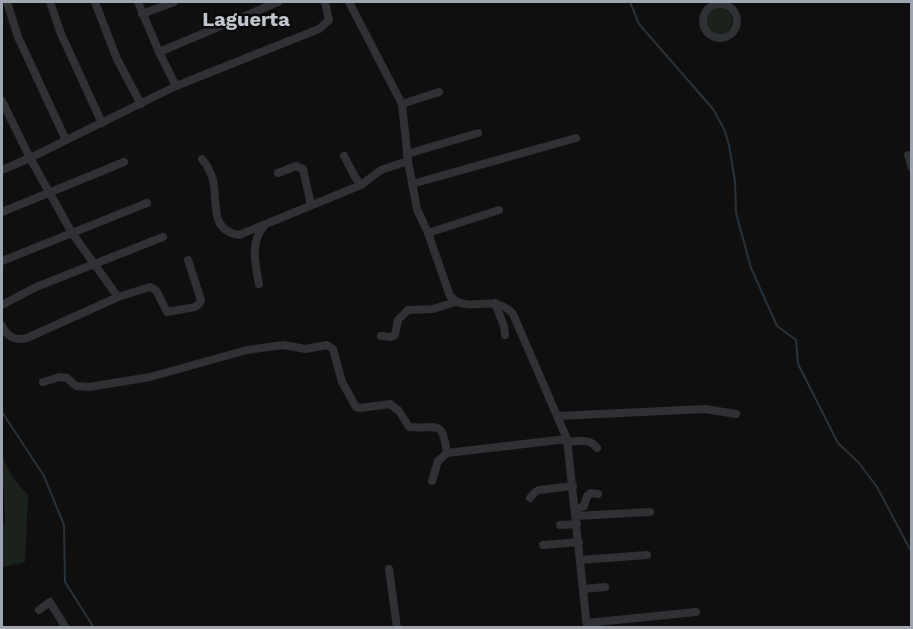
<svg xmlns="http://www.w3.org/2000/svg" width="913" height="629" font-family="'Work Sans',sans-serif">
  <rect width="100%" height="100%" fill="#0f0f10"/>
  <g fill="#1b221c">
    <circle cx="719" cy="21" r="13"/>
    <path d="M2,456L13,478L28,495L25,562L3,567L2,525L5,522Z"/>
  </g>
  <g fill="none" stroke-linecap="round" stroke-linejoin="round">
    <g stroke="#293238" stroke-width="2">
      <path d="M630,2L639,24L713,109L725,131L729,145L735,181L736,213L751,268L777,326L796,340L798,364L838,443L859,463L877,487L912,553"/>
      <path d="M2,412L44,476L64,525L65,582L94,628"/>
    </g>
    <g stroke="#303135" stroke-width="8">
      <path d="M7,2L18,37L66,140"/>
      <path d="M50,2L61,34L102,123"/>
      <path d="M95,2L117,59L141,104"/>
      <path d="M138,2L159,52L176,86"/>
      <path d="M349,2L402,104L408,161L417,209L428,233L450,296C468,316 493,291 513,314L567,439L587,628"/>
      <circle cx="720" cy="21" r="17"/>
      <path d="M142,14L174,2"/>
      <path d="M159,52L278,2"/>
      <path d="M2,101L30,158L176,86L319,29L329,20L325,2"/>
      <path d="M402,104L439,92"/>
      <path d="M407,154L478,133"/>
      <path d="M908,155L912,168"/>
      <path d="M344,156L355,177L361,185"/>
      <path d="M202,159C207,165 211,173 213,180C218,203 209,230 239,235L361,185L381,170L408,161"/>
      <path d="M2,170L30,158L72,233L118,297"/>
      <path d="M278,173L296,166L303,169L311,205"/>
      <path d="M412,184L576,138"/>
      <path d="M2,212L124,162"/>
      <path d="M428,233L499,210"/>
      <path d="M2,261L147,203"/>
      <path d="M259,284C255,263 250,242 264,226"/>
      <path d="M495,303L504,326L505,335"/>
      <path d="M2,305L36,287L163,237"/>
      <path d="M2,326C8,337 14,341 27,338L118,297L150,287L156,290L167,312L195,307L199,304L201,300L188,260"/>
      <path d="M381,336L391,337L395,335L398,320L408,310L433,309L455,302"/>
      <path d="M43,382L60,377L67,378L76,386L89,387L150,377L247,350L283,345L306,349L327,345L333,349L342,382L356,407L360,408L390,404L399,411L409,427C437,430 442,417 447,453"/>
      <path d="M557,416L705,409L736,414"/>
      <path d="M567,442C579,441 590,438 597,448"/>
      <path d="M432,481L438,461L447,453L567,439"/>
      <path d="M530,498L535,492L539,490L573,486"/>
      <path d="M575,510L584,506L587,496L591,493L598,494"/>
      <path d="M576,516L650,512"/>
      <path d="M560,525L577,524"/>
      <path d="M543,545L579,542"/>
      <path d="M580,560L647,555"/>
      <path d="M389,569L397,628"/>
      <path d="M583,589L605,587"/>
      <path d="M39,610L50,602L66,628"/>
      <path d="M587,623L696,612"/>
    </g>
  </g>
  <g text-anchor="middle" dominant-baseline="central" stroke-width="5" stroke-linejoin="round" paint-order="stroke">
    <g font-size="20" font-weight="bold" fill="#c1c5cd" stroke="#0a0a0b">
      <text x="246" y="19">Laguerta</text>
    </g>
  </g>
  <rect width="913" height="629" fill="none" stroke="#a0a6b1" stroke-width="6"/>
</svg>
